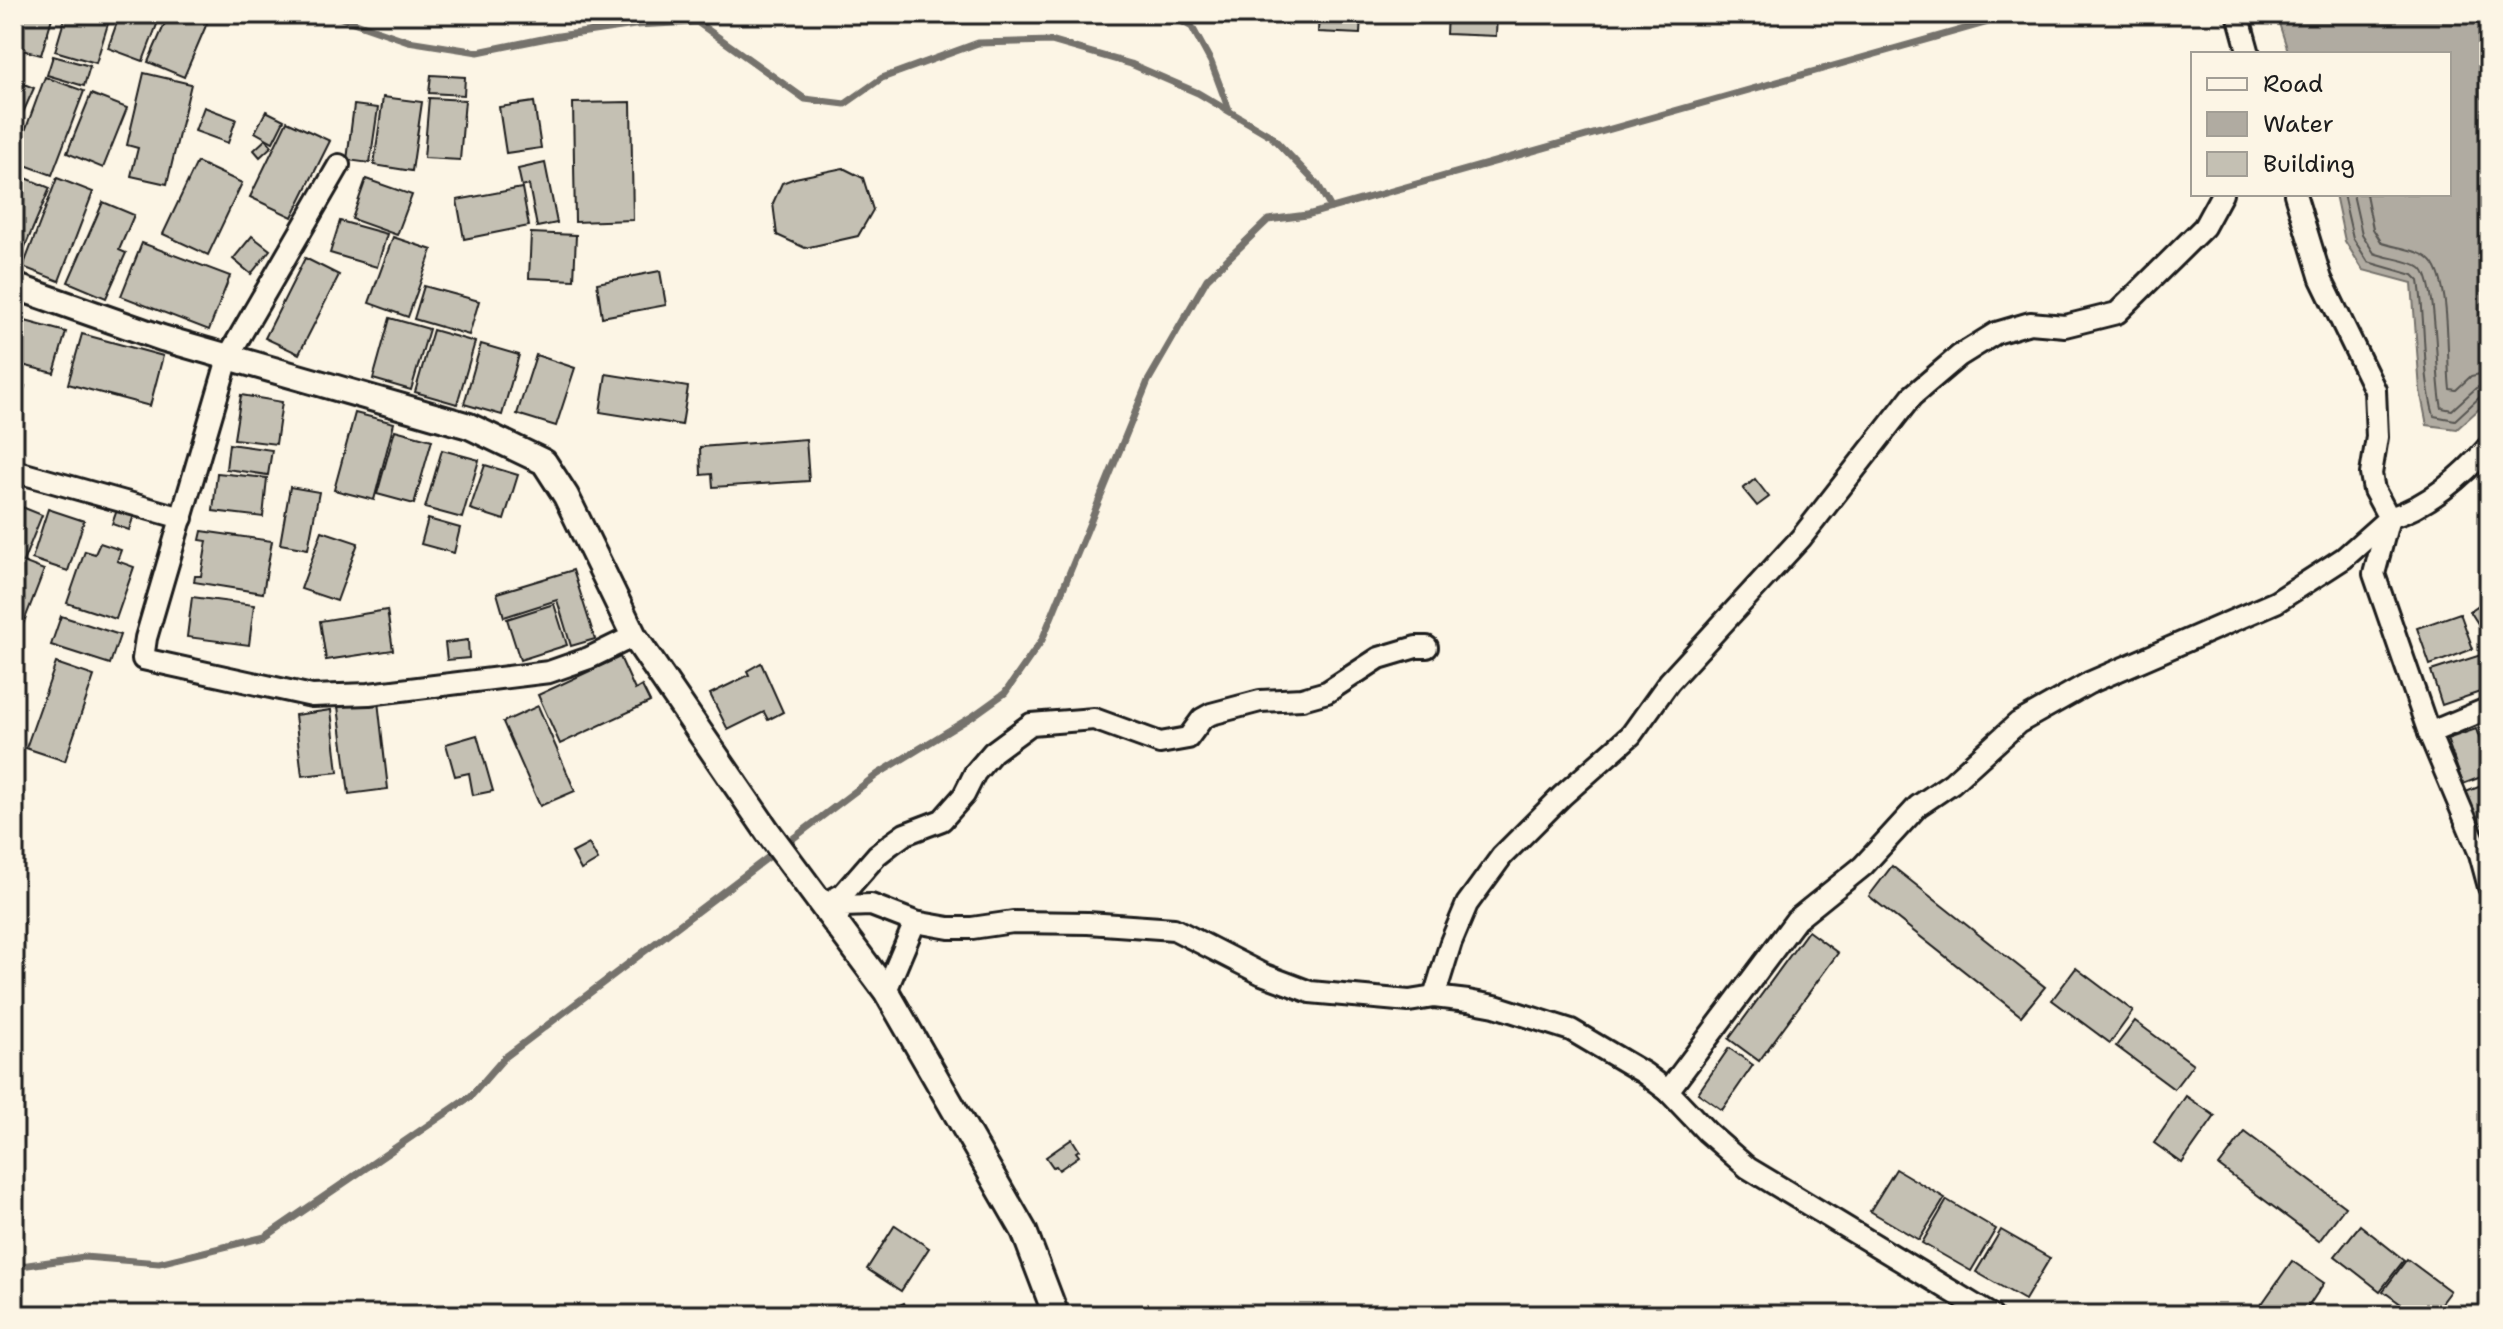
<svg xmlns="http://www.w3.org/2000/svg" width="2503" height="1329" font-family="'Shantell Sans',sans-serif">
  <rect width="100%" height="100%" fill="#fcf5e5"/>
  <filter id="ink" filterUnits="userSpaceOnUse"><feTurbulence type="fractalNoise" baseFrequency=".0125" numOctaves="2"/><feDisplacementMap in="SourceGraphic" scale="16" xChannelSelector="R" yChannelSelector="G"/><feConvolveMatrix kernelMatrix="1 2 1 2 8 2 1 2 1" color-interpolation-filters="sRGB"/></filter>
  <g filter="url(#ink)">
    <path fill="#b0aba1" stroke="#75726c" stroke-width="2" d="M2276,14H2489V400L2457,429L2427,425L2420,390L2412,283L2363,270L2345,241L2335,194H2449V54H2289Z"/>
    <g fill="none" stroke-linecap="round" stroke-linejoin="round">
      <g stroke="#575551" stroke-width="2">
        <path d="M2343,194L2353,238L2368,262L2413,275L2419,281C2426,326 2422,373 2434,416L2455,420L2481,396L2489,395"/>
        <path d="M2353,194L2362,234L2374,253C2388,259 2409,259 2421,268C2438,280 2435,382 2442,408L2452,410L2476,388L2489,384"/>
        <path d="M2366,194L2373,229L2382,243C2397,248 2417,249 2429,259C2452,277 2446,360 2450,389L2456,390L2471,376L2489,372"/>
      </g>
      <g stroke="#75726c" stroke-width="7">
        <path d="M330,14L408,41L478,52L552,37L635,25L697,22L805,99L845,104L882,78L978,43L1051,41L1131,64L1198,93L1271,136L1318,185L1331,208"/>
        <path d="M1168,14L1192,27L1211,62L1229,110"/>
        <path d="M14,1267L84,1257L159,1263L265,1237L471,1096L504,1058L878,774L973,716L1005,693L1042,640L1148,381L1207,279L1268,220L1307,215L2017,14"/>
      </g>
    </g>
    <g fill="#c4c0b3" stroke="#1c1c1c" stroke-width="2">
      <path d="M14,14H36L52,18L41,55L14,48Z"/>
      <path d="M66,14H111L96,63L55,51Z"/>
      <path d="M120,14H161L143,61L108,48Z"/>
      <path d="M169,14H191L208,21L184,77L148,62Z"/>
      <path d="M1319,14H1361L1360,34L1318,32Z"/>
      <path d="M1447,14H1497L1496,36L1446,34Z"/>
      <path d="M1527,14H1578L1528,20Z"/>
      <path d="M53,56L90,66L84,86L47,75Z"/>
      <path d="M144,73L191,84L167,184L131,176L138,148L127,145Z"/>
      <path d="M431,75L465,77L464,95L429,93Z"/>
      <path d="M45,77L84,91L52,175L14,161Z"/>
      <path d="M14,80L34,88L14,133Z"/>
      <path d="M91,94L127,108L103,168L67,153Z"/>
      <path d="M383,97L422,102L412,171L374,165Z"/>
      <path d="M429,98L465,100L460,160L424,158Z"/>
      <path d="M534,102L541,148L506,153L499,107Z"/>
      <path d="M631,102L633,220L575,222L573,103Z"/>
      <path d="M354,105L378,108L370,163L347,160Z"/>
      <path d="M204,107L236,119L228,143L195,131Z"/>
      <path d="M266,111L284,120L273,142L255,132Z"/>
      <path d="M287,121L330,141L292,217L250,197Z"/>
      <path d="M266,139L272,146L260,157L254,150Z"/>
      <path d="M197,162L242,183L208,255L163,234Z"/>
      <path d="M545,163L557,223L537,227L529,185L522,187L518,169Z"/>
      <path d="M843,168L863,178L873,210L858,236L805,248L777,235L773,203L782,183L795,178Z"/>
      <path d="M14,173L50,188L16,268L14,267Z"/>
      <path d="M57,178L93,192L59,281L23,267Z"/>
      <path d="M366,179L412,195L397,235L352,219Z"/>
      <path d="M522,188L529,226L464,239L457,200Z"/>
      <path d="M103,202L134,215L119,250L126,253L106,298L68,282Z"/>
      <path d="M340,221L387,234L377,267L330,253Z"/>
      <path d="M531,233L576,235L574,280L529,278Z"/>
      <path d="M252,236L270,250L251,274L233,259Z"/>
      <path d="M393,237L432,250L408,317L369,303Z"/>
      <path d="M142,243L230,276L209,330L121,296Z"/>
      <path d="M305,258L339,275L299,354L265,338Z"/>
      <path d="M660,271L666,305L602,317L597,283Z"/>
      <path d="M424,286L479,301L469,335L414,319Z"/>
      <path d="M14,318L66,332L54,373L14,363Z"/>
      <path d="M390,318L429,329L411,390L373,379Z"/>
      <path d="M433,330L475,342L457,404L415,392Z"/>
      <path d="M82,334L163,356L150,406L68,384Z"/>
      <path d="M481,344L519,355L502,415L464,404Z"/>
      <path d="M536,355L575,368L556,426L517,414Z"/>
      <path d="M606,374L688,387L682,425L600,412Z"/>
      <path d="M14,382L25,386L14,422Z"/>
      <path d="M241,395L282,402L276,444L234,439Z"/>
      <path d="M355,413L394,423L374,500L334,490Z"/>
      <path d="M395,430L432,440L414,504L377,494Z"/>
      <path d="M806,439L809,481L713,487L712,474L701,475L700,447Z"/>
      <path d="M229,444L272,450L268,475L226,469Z"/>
      <path d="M442,450L479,460L462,518L425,508Z"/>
      <path d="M485,465L518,475L504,520L470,509Z"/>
      <path d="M217,473L267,478L263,517L213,511Z"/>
      <path d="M1755,479L1769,497L1757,506L1743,489Z"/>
      <path d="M290,487L319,492L308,549L280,544Z"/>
      <path d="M22,507L42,515L23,562L44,570L20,632L14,630V526Z"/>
      <path d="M48,509L84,521L68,571L32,559Z"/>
      <path d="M117,510L134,515L129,530L112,524Z"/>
      <path d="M428,519L460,528L454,553L421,544Z"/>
      <path d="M202,531L272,541L263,593L194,582L195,576H201L207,541L200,540Z"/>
      <path d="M322,531L358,543L337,601L301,589Z"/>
      <path d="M100,543L121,550L117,561L134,567L116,619L67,603L85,551L95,554Z"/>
      <path d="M573,570L595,639L571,646L557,600L504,617L497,593Z"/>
      <path d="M192,597L254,605L249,645L187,637Z"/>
      <path d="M2489,598V641L2470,611Z"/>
      <path d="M554,604L567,645L520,660L507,619Z"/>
      <path d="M387,610L393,650L326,660L320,621Z"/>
      <path d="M2460,613L2473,649L2430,665L2417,628Z"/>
      <path d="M61,616L120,635L110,664L51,645Z"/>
      <path d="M468,640L469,658L447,660L445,643Z"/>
      <path d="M2484,654L2489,670V689L2442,705L2431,671Z"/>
      <path d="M620,657L635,690L642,686L650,702L560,744L538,695Z"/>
      <path d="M56,663L94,676L65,761L26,748Z"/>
      <path d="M761,663L783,712L768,720L764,712L728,730L710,694L749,675L747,671Z"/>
      <path d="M378,701L388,789L349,794L338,706Z"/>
      <path d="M538,706L575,791L540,806L503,722Z"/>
      <path d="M331,710L338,772L302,776L295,715Z"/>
      <path d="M2476,729L2489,765V774L2463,784L2447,739Z"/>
      <path d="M477,735L493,791L473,795L469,773L455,776L446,744Z"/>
      <path d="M2489,783V834L2480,837L2463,793Z"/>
      <path d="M14,804H23L22,858H14Z"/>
      <path d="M589,844L598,860L581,870L572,853Z"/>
      <path d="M1892,866L2045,987L2021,1016L1869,896Z"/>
      <path d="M1808,931L1838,953L1759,1061L1729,1039Z"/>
      <path d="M2076,968L2133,1011L2110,1043L2052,1000Z"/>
      <path d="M2135,1021L2193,1064L2174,1089L2116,1046Z"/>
      <path d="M1729,1048L1753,1065L1722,1110L1698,1093Z"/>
      <path d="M2186,1096L2215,1116L2182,1163L2154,1143Z"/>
      <path d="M2245,1132L2345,1207L2319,1241L2219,1166Z"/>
      <path d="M1072,1139L1079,1150L1076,1152L1079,1156L1059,1170L1056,1166L1053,1167L1046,1157Z"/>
      <path d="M1896,1169L1945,1198L1919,1240L1870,1211Z"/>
      <path d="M1947,1200L1996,1229L1971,1271L1922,1243Z"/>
      <path d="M895,1225L929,1248L901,1291L867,1269Z"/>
      <path d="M2360,1225L2404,1260L2380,1291L2335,1256Z"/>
      <path d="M2001,1230L2050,1258L2025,1300L1976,1272Z"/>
      <path d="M2407,1259L2450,1291L2432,1315H2416L2383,1291Z"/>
      <path d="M2292,1261L2324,1283L2306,1310L2314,1315H2254Z"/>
      <path d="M904,1303L909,1315H875Z"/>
    </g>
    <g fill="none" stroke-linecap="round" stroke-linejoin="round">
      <defs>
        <g id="minor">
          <path d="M2238,14L2249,54"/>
          <path d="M339,165L229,355L146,638L143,659L312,696L369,694L549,672L589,658L634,636"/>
          <path d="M2489,446C2463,476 2427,507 2389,518L2374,574L2429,733L2480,854L2489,887"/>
          <path d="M14,471L182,518"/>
          <path d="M2429,733L2489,708"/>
          <path d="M824,904L843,894L877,855L891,844L905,834L942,820L964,795L975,773L993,752L1031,724L1094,719L1160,743L1188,738L1202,719L1211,714L1260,701L1302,699L1327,692L1379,658L1416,647H1427"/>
          <path d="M836,920L843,906L871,905L915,922L949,928H972L1013,922L1088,923L1174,929L1262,974L1310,992L1409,1001L1434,997L1468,1001L1495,1006L1571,1030L1644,1073L1668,1091L1707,1132L1748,1168L1991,1315"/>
          <path d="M886,991L915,922"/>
          <path d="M1434,997L1451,942L1467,904L1502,856L1562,796L1631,735L1669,682L1801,538L1912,396L1959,356L1996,333L2030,323L2065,326L2117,313L2204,227L2222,194"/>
          <path d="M1668,1091L1796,920L1863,866L1918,806L1952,783L2018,723L2089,683L2276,602L2344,558L2389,518L2374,490L2371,474L2377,437L2375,390L2321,279L2295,194"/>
        </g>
        <path id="tertiary" d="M14,286L162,338L469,426L544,462L566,496L634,636L768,832L886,991L1024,1231L1056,1315"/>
      </defs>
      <use href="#minor" stroke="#1c1c1c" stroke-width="26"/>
      <use href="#tertiary" stroke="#1c1c1c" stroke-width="30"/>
      <use href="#minor" stroke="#fcf5e5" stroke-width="20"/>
      <use href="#tertiary" stroke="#fcf5e5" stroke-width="24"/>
    </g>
  </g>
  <rect width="2503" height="1329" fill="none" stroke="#fcf5e5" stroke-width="48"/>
  <rect x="24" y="24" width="2455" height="1281" fill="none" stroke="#1c1c1c" stroke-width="3" filter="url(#ink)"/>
  <rect x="2191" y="52" width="260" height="144" fill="#fcf5e5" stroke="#a29e95" stroke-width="2"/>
  <rect x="2207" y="78" width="40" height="12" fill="#fcf5e5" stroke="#a29e95" stroke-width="2"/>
  <text x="2263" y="92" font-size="24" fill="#1c1c1c">Road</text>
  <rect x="2207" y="112" width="40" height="24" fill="#b0aba1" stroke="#a29e95" stroke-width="2"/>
  <text x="2263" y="132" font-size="24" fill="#1c1c1c">Water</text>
  <rect x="2207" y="152" width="40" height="24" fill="#c4c0b3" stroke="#a29e95" stroke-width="2"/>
  <text x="2263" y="172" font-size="24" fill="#1c1c1c">Building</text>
</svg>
